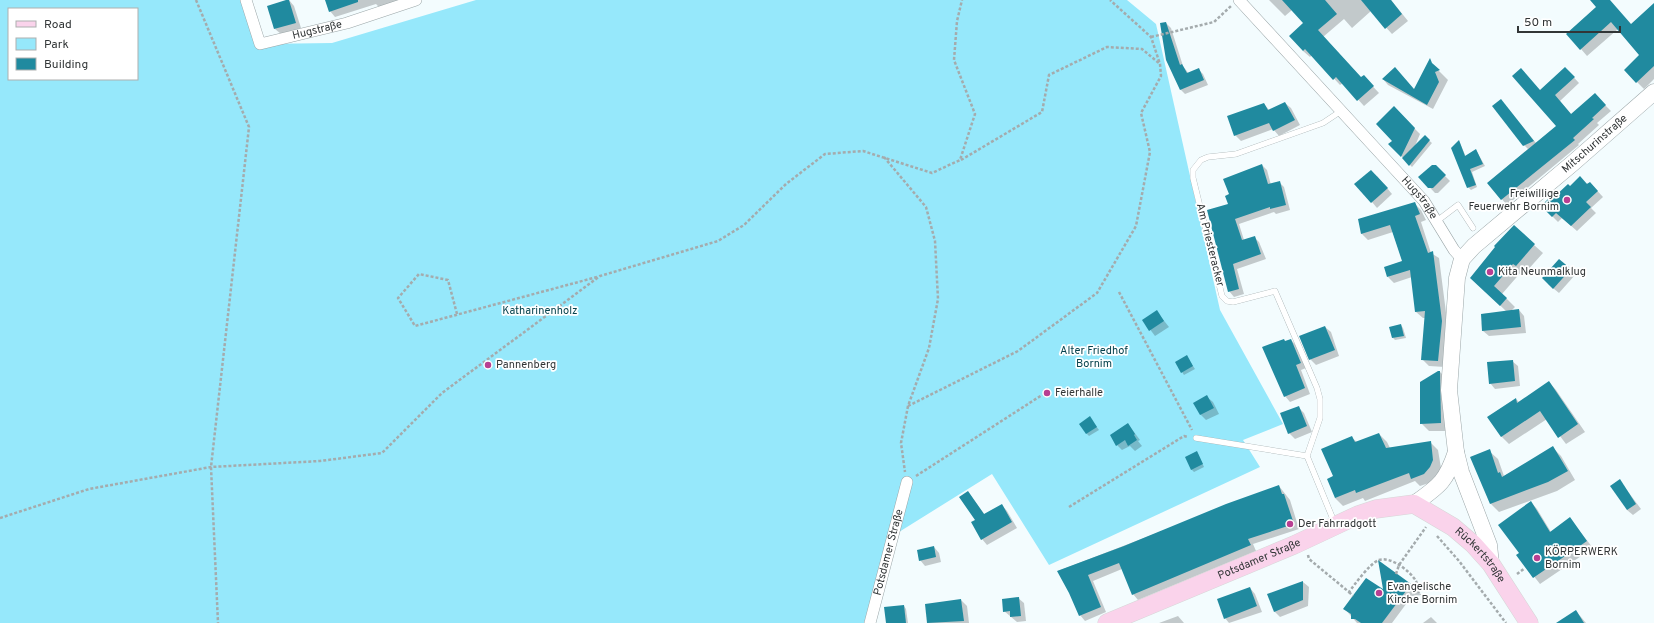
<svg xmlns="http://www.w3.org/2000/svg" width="1654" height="623" font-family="Overpass,sans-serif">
  <rect width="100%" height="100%" fill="#f3fcfe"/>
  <path fill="#96e8fb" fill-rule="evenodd" d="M0,0H246L261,44L332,43L476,0H1127L1156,24L1220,310L1283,424L1243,440L1260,467L1049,565L992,474L899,532L875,623H0ZM9,9H137V79H9Z"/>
  <g fill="#0003">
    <path d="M289,0L294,6L301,28L281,34L275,29Z"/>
    <path d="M326,0H400L382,10L376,4L335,17L330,11Z"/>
    <path d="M1269,0H1391L1408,21L1392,34L1371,11L1352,28L1344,19L1323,37L1361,79L1364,77L1379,93L1364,106L1343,83L1340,85L1312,55L1310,57L1303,51L1305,23L1292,10L1285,16Z"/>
    <path d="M1591,0H1609L1654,51V79L1644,89L1625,70L1641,55L1618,29L1587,56L1581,49L1598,7Z"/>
    <path d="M1166,23L1171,28L1183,66L1189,74L1198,69L1203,74L1208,85L1185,94L1181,90Z"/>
    <path d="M1430,62L1448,80L1433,109L1388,85L1383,79L1415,90Z"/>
    <path d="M1565,68L1579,83L1560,101L1572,115L1600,100L1611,111L1597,123L1599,125L1578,144L1579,145L1507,205L1488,183L1528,149L1524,145L1506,106L1536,143L1557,126L1540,91Z"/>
    <path d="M1285,103L1291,108L1300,125L1279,136L1273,129L1241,141L1235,135L1264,104L1270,111Z"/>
    <path d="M1394,108L1420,134L1415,146L1425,137L1432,143L1412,167L1390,144L1394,141Z"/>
    <path d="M1459,141L1466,157L1476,150L1485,166L1472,172L1477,187L1471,190L1468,187Z"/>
    <path d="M1262,165L1267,170L1271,185L1279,182L1284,187L1290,210L1276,214L1274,212L1239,224L1244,240L1254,237L1259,242L1266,259L1237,269L1244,294L1234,297L1229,291L1230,195Z"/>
    <path d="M1435,166L1450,181L1438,193H1435L1420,177Z"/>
    <path d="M1377,176L1392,194L1377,208L1372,202Z"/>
    <path d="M1590,183L1603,197L1591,208L1596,213L1577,231L1562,218L1558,222L1542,206L1571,187Z"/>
    <path d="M1415,204L1421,210L1426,220L1421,222L1431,253L1439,258L1448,328L1445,367L1429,366L1422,359L1426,318H1423L1416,312L1412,277L1394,283L1388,277L1403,262L1393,232L1368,240L1362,234L1359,220Z"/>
    <path d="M1534,245L1543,253L1525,273L1522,271L1502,294L1515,307L1511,311L1519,310L1524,316L1526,333L1489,336L1483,331L1482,314L1507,312L1480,286L1496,247Z"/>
    <path d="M1570,270L1575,275L1559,293L1548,284Z"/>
    <path d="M1157,312L1169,327L1155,336L1143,320Z"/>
    <path d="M1401,325L1403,328L1406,338L1395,340L1393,338Z"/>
    <path d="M1325,327L1331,332L1339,356L1316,365L1310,359Z"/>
    <path d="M1291,340L1296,345L1306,368L1301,370L1310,394L1290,402L1285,396L1286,342Z"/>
    <path d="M1187,357L1195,369L1184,375L1176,363Z"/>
    <path d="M1512,361L1518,366L1520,386L1495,389L1490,383Z"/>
    <path d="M1440,372L1448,380V431H1429L1421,423Z"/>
    <path d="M1549,382L1556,390L1585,432L1566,444L1547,419L1509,444L1502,437L1489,417L1516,399L1519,402Z"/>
    <path d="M1207,397L1213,402L1219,414L1206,420L1201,415L1195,403Z"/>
    <path d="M1298,407L1304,413L1312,432L1295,439L1289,433Z"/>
    <path d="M1090,418L1099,430L1089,436L1086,433Z"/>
    <path d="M1128,424L1140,440L1138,441L1142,446L1135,451L1130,446L1122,450L1117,445Z"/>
    <path d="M1379,434L1387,442L1390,448L1430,442L1438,450L1441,468L1432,482L1420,486L1415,481L1365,501L1363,498L1343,506L1335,498L1334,477L1351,437L1357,442Z"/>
    <path d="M1553,448L1561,456L1575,480L1557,491L1499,512L1491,504L1471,457L1489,451L1498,459L1504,476Z"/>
    <path d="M1197,452L1204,467L1194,472L1191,469Z"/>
    <path d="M1620,481L1641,509L1633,515L1627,510Z"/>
    <path d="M1279,486L1290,500L1299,529L1253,544L1256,551L1138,600L1133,594L1122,569L1093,581L1106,612L1085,621L1080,615L1070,592L1058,571Z"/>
    <path d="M968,492L985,515L1002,505L1007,511L1017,528L987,545L982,539Z"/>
    <path d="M1531,502L1537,509L1551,532L1570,519L1593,548L1540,584L1517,555L1520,553Z"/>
    <path d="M934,547L939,553L941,562L925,566L920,560Z"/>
    <path d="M1379,563L1422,595L1412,596L1392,623H1357L1344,608L1384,591Z"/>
    <path d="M1303,582L1309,587L1308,606L1280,617L1275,612L1268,595Z"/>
    <path d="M1250,588L1255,594L1262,612L1229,623L1225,618Z"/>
    <path d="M1018,598L1024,603L1026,621L1017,622L1004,611Z"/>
    <path d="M961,600L967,606L969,623H928L926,605Z"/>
    <path d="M904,606L906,609L908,623H887Z"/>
    <path d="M1576,611L1586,623H1558Z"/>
    <path d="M1178,616L1184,623H1159Z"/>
    <path d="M1431,617L1437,623H1423Z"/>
  </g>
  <g fill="#208a9f">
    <path d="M286,0H289L296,23L274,29L267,6Z"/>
    <path d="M325,0H358V2L329,12Z"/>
    <path d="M1282,0H1325L1337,14L1318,30L1361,77L1364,75L1374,86L1357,101L1336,77L1333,80L1305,49L1303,51L1289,36L1303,23Z"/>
    <path d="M1361,0H1391L1402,14L1385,29Z"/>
    <path d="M1590,0H1610L1631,24L1654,3V66L1636,83L1624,70L1639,55L1611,22L1580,50L1566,34L1596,7Z"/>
    <path d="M1166,22L1180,65L1182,64L1187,73L1199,68L1204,80L1180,90L1166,60L1160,23Z"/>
    <path d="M1430,58L1432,63L1440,70L1435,72L1439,82L1427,105L1382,79L1395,67L1414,89Z"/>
    <path d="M1565,67L1575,77L1555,95L1571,114L1595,93L1606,105L1592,118L1594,119L1573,138L1575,140L1501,200L1487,183L1556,126L1512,76L1521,68L1540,90Z"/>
    <path d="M1501,99L1534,141L1523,146L1492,106Z"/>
    <path d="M1285,102L1295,120L1273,131L1269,123L1234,136L1227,116L1264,103L1268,110Z"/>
    <path d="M1394,106L1415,128L1401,157L1388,144L1392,141L1376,124Z"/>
    <path d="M1425,135L1430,140L1409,166L1402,158Z"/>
    <path d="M1459,140L1465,156L1476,149L1483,164L1470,169L1476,185L1467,188L1451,148Z"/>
    <path d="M1262,164L1268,184L1280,181L1286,205L1270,209V207L1235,219L1242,240L1255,236L1261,254L1233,264L1239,289L1228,292L1207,210L1228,204L1225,196L1229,194L1223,179Z"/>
    <path d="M1432,165H1436L1446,175L1433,188H1428L1418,177Z"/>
    <path d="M1371,170L1388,188L1371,203L1354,184Z"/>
    <path d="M1580,176L1587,184L1590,182L1598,191L1586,202L1591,207L1571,226L1556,213L1552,217L1541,206L1551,196L1553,198L1568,184L1570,186Z"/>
    <path d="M1415,202L1420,214L1415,216L1428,253L1433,251L1442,321L1438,361L1421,360L1425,311L1415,312L1410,270L1387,277L1384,267L1402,261L1390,225L1361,234L1358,219Z"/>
    <path d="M1514,225L1535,244L1516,266L1513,264L1494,286L1507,298L1500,306L1470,278L1495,247L1494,246Z"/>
    <path d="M1559,259L1571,269L1553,289L1542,278Z"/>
    <path d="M1519,309L1521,327L1482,331L1481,314Z"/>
    <path d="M1157,310L1164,321L1149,331L1142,320Z"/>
    <path d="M1401,324L1404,336L1392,338L1389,327Z"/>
    <path d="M1325,326L1335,350L1309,360L1299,336Z"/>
    <path d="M1284,339L1285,341L1291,339L1301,363L1296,365L1305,388L1284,397L1262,347Z"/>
    <path d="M1187,355L1193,366L1181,373L1175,362Z"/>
    <path d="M1513,360L1515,381L1489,384L1487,362Z"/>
    <path d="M1438,371H1440L1441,423L1420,424V382Z"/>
    <path d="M1549,381L1578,424L1558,438L1540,411L1501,437L1487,417L1516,398L1517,403Z"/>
    <path d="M1207,395L1214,408L1200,415L1193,403Z"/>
    <path d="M1299,406L1307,426L1288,434L1280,413Z"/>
    <path d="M1090,416L1097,427L1086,434L1079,424Z"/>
    <path d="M1128,423L1135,434L1134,435L1137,440L1128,446L1125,440L1116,446L1110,435Z"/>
    <path d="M1379,433L1386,448L1431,441L1433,460L1430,467L1424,474L1411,479L1409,473L1356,493L1355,490L1335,498L1327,479L1333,476L1321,449L1352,436L1355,442Z"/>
    <path d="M1553,446L1568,471L1548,482L1490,504L1470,457L1490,449L1498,473L1500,472L1502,477Z"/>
    <path d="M1197,451L1203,464L1191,470L1185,457Z"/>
    <path d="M1620,479L1636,504L1627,510L1610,486Z"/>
    <path d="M1279,485L1282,494H1284L1294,524L1248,539L1251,545L1132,595L1119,563L1088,575L1101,607L1079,616L1069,593L1057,571L1124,546L1226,504Z"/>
    <path d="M968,491L984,514L1002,504L1012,522L981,540L971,522L975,520L959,497Z"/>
    <path d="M1531,501L1550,532L1570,517L1587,541L1533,578L1516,555L1519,553L1498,525Z"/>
    <path d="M934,546L936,557L919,561L917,550Z"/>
    <path d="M1378,560L1418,589L1406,591L1382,623H1361L1355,619H1351V614L1343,609L1366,578L1383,589Z"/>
    <path d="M1303,581V600L1274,612L1267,594Z"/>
    <path d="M1250,587L1257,606L1224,619L1217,599Z"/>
    <path d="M1019,597L1021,616L1010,617V611L1003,612L1002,599Z"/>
    <path d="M961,599L964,621L927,623L925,604Z"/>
    <path d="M904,605L906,623H886L884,607Z"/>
    <path d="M1576,610L1584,623H1556Z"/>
  </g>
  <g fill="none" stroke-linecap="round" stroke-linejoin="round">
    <defs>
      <g id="service">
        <path d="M1437,221L1458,205L1473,228"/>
        <path d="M1196,438L1307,456"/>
        <path d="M1335,524L1307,456L1320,418V399L1317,388L1275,291L1233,302L1227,301L1222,296L1193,178V170L1201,160L1208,157L1236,154L1323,123L1341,111"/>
      </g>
      <g id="minor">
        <path id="s1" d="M246,0L260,44L347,23L416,0"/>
        <path id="s2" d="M1239,0L1424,201L1454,250L1462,259"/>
        <path id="s3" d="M870,623L907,482"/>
      </g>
      <g id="secondary">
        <path d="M1414,504C1439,486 1446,482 1456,452"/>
        <path id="s4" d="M1491,564L1489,545L1461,472L1456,452L1449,390L1457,278L1462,259L1474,246L1573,163L1654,92"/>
      </g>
      <g id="primary">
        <path id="s5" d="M1107,623L1294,545L1358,515L1376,509L1414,504L1453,527L1473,544L1491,564L1529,623"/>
      </g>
    </defs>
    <use href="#service" stroke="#9ba6a8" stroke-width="6"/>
    <use href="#minor" stroke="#9ba6a8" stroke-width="12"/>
    <use href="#secondary" stroke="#9ba6a8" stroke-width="17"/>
    <use href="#primary" stroke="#d6d7d7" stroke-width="19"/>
    <g stroke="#a4abad" stroke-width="2.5" stroke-dasharray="3 2" stroke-linecap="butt">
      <path d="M196,0L249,127L211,467L218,623"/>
      <path d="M1151,37L1214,22L1231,6"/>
      <path d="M884,157L926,207L935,241L938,299L929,348L908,406L901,443L905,472"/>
      <path d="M961,160L1042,112L1049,75L1107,47L1142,49L1160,64"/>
      <path d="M1119,292L1192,430"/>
      <path d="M457,314L448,280L419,274L398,298L415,326L597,277"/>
      <path d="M908,406L1018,351L1097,293L1136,226L1150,152L1141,113L1161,76L1160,64L1151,37L1110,0"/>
      <path d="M916,476L1042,395"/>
      <path d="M1069,507L1184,436L1188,437"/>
      <path d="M0,518L89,489L211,467L320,461L382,453L442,393L600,276L718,241L744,225L786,184L825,154L863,151L932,173L960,160L975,114L954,60L957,21L962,0"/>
      <path d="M1437,536L1459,561L1506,623"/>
      <path d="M1308,555L1309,559L1349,592C1355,584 1370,563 1379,560C1391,556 1410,571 1416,581C1418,585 1418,590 1419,593"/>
      <path d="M1396,574L1399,565L1426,527"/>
      <path d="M1517,574L1525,568"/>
      <path d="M1349,592L1353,596"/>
    </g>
    <use href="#service" stroke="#fff" stroke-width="5.5"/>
    <use href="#minor" stroke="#fff" stroke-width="11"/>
    <use href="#secondary" stroke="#fff" stroke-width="16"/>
    <use href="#primary" stroke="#fad3eb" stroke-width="18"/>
  </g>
  <g fill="#b83f92" stroke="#fff" stroke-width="1.5">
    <circle cx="1567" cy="200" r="4"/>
    <circle cx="1490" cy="272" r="4"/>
    <circle cx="488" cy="365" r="4"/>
    <circle cx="1047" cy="393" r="4"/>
    <circle cx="1290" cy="524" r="4"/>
    <circle cx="1537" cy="558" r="4"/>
    <circle cx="1379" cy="593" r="4"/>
  </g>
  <g text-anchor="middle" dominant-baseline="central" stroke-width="3.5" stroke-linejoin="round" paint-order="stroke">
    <g font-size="11" fill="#323637" stroke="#fff">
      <text stroke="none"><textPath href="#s1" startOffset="105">Hugstraße</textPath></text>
      <text stroke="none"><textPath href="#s4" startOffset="488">Mitschurinstraße</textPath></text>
      <text stroke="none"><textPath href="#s2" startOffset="268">Hugstraße</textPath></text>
      <text transform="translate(1210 245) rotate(76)">Am Priesteracker</text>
      <text stroke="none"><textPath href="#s3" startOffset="73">Potsdamer Straße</textPath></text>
      <text stroke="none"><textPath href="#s5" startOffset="415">Rückertstraße</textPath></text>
      <text stroke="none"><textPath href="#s5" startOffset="165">Potsdamer Straße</textPath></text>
    </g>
    <g font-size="11" fill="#323637" stroke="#fff" text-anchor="start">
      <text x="1559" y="194" text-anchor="end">Freiwillige<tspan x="1559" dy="13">Feuerwehr Bornim</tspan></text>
      <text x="1498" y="272">Kita Neunmalklug</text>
      <text x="496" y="365">Pannenberg</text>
      <text x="1055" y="393">Feierhalle</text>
      <text x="1298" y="524">Der Fahrradgott</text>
      <text x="1545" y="552">KÖRPERWERK<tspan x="1545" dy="13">Bornim</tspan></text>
      <text x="1387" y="587">Evangelische<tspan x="1387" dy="13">Kirche Bornim</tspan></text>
    </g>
    <g font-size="11" fill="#06434e" stroke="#fff">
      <text x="540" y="311">Katharinenholz</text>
      <text x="1094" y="351">Alter Friedhof<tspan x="1094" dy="13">Bornim</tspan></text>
    </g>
  </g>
  <rect x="8" y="8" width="130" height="72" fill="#ffffff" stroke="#adafaf"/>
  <rect x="16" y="21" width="20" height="6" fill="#fad3eb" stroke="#adafaf"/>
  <text x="44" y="28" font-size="12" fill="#323637">Road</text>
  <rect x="16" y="38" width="20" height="12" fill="#96e8fb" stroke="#adafaf"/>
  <text x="44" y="48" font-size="12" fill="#323637">Park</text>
  <rect x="16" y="58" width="20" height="12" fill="#208a9f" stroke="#adafaf"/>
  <text x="44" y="68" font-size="12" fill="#323637">Building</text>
  <path d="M1518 26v6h102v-6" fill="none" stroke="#323637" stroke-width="2"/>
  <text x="1524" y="26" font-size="12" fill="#323637" stroke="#ffffff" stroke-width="3" paint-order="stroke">50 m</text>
</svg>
